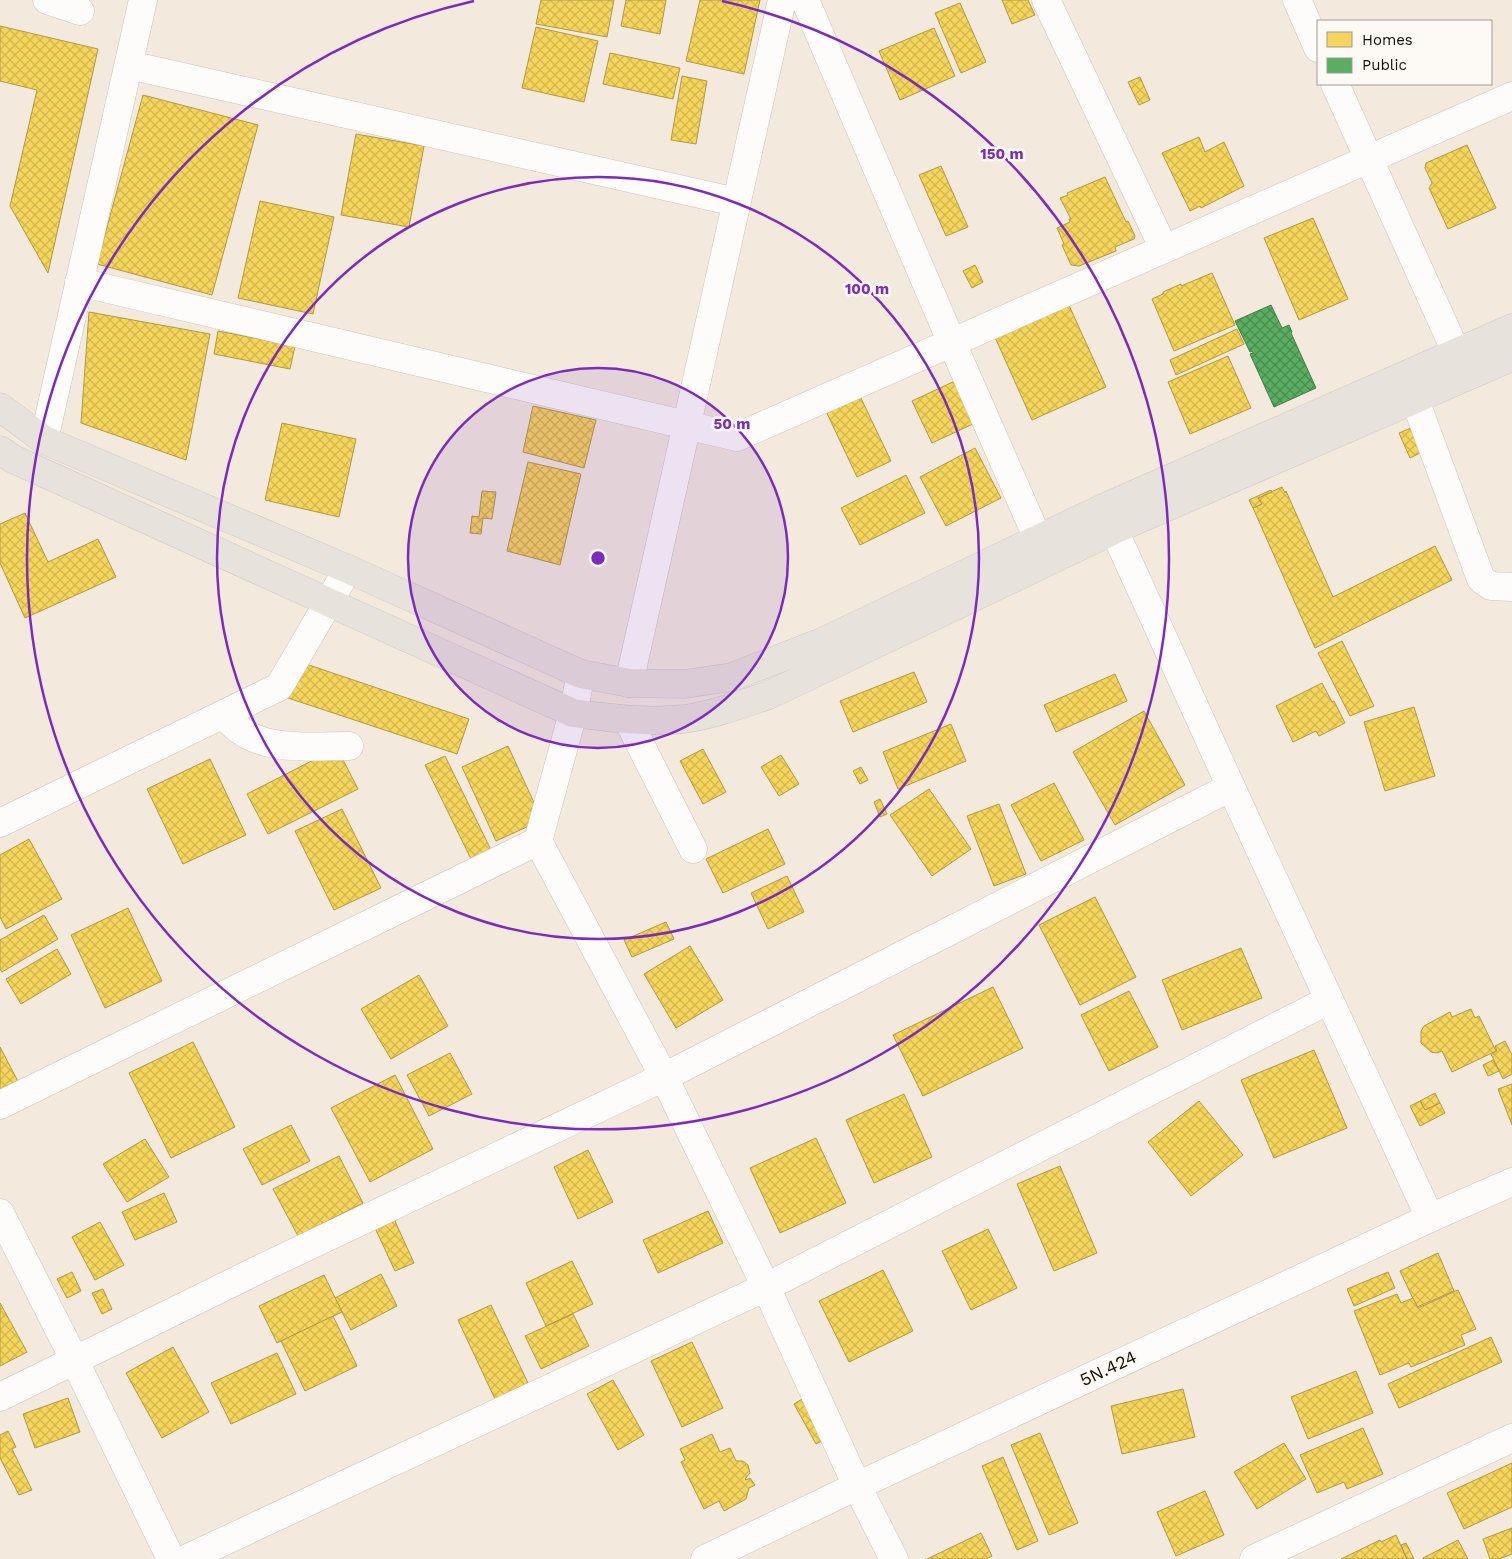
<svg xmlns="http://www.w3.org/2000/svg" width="1512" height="1559" font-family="'Work Sans',sans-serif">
  <defs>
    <pattern id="homes-cross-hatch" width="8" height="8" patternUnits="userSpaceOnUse" patternTransform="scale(1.25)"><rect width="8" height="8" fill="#f6d55c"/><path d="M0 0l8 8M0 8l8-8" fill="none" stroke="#d2b64e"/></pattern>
    <pattern id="public-cross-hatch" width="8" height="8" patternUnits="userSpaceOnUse" patternTransform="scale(1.25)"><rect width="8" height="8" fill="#5aae61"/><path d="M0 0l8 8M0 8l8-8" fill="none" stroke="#498c4e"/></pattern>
  </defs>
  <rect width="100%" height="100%" fill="#f3eadd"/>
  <g fill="url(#homes-cross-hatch)" stroke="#b29942">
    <path d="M541,0H614L607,37L536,24Z"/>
    <path d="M626,0H666L660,34L621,26Z"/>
    <path d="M700,0H760L744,74L686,61Z"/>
    <path d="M1002,0H1028L1035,15L1012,24Z"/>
    <path d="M960,3L986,62L961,73L935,13Z"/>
    <path d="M0,26L98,49L48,273L10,206L37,90L0,81Z"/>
    <path d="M536,27L598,41L584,102L522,88Z"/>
    <path d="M934,28L955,76L900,100L879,51Z"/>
    <path d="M610,53L680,68L673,99L603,84Z"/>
    <path d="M682,76L707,81L696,144L671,140Z"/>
    <path d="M1140,77L1150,100L1139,105L1128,82Z"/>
    <path d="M143,95L258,125L212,295L97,264Z"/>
    <path d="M356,134L424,146L409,227L341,215Z"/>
    <path d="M1199,137L1205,152L1224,142L1244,186L1201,208L1200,206L1190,211L1162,153Z"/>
    <path d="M1467,145L1496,208L1448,229L1429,188L1432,183L1425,168L1426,163Z"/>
    <path d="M941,166L968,227L946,236L919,175Z"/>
    <path d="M1105,177L1126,222L1128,221L1135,236L1134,239L1115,247L1116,251L1079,266L1071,265L1062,245L1064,244L1057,228L1070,222L1069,219H1071L1060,198L1068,195L1067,193Z"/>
    <path d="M260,201L334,217L313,314L238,298Z"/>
    <path d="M1313,218L1348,299L1299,320L1264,238Z"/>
    <path d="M975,265L983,282L972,288L963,271Z"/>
    <path d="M1212,273L1235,325L1174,351L1152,299L1163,294V292L1181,284V286Z"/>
    <path d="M1068,303L1106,387L1032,420L994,335Z"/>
    <path d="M89,312L210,334L186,460L81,423Z"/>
    <path d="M1237,329L1244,344L1176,375L1170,360Z"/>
    <path d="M218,331L295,346L290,369L214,354Z"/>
    <path d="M1228,356L1251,408L1190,434L1168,382Z"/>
    <path d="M957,380L975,423L932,443L912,401Z"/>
    <path d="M858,392L891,461L857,477L824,407Z"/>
    <path d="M533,406L596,420L584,468L523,452Z"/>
    <path d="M282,423L356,439L339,517L265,500Z"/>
    <path d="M1411,428L1420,453L1410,458L1399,433Z"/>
    <path d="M975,448L1001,498L946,526L920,477Z"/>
    <path d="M528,462L581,474L560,565L507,551Z"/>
    <path d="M906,475L925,513L860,545L841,508Z"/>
    <path d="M1282,487L1285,493L1286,491L1333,597L1435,546L1452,580L1315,648L1253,508L1262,504L1258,498Z"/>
    <path d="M1271,490L1272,492L1258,498L1262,504L1253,508L1249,500Z"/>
    <path d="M482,491L496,492L492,519L483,518L481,534L470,533L472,516L479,517Z"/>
    <path d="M25,513L48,562L98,539L116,577L25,618L0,563V524Z"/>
    <path d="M1342,641L1374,706L1350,716L1318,653Z"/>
    <path d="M297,661L469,719L457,754L285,697Z"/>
    <path d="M914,672L927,702L853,732L840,701Z"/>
    <path d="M1115,674L1127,701L1056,732L1044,705Z"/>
    <path d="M1322,683L1332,702L1334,701L1345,723L1319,736L1316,731L1293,742L1276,706Z"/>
    <path d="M1414,707L1435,776L1385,791L1364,722Z"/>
    <path d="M1144,711L1185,785L1115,825L1073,752Z"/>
    <path d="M951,724L966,761L898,789L883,752Z"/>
    <path d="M508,746L542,820L496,841L462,767Z"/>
    <path d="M337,748L358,789L268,834L247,794Z"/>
    <path d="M703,749L726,792L703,804L680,761Z"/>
    <path d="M781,755L799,784L779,796L761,767Z"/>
    <path d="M445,756L491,850L471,859L425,765Z"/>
    <path d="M210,759L246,835L183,864L147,789Z"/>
    <path d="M861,767L868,780L860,784L853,771Z"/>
    <path d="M1054,783L1084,840L1041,861L1011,805Z"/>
    <path d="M929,789L971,849L932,876L890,815Z"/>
    <path d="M880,799L887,814L880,817L874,802Z"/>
    <path d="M999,804L1026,874L994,886L967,816Z"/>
    <path d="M342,809L381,888L334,910L295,831Z"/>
    <path d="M768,829L785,864L723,893L706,859Z"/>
    <path d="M29,839L62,899L6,929L0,917V855Z"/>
    <path d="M787,876L804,912L768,929L751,893Z"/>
    <path d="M1095,897L1136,977L1080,1005L1039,925Z"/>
    <path d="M128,908L162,981L105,1008L71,935Z"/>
    <path d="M44,915L58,939L2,972L0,969V940Z"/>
    <path d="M666,922L674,939L632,957L624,940Z"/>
    <path d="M690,946L723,1000L676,1028L644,974Z"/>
    <path d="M1241,948L1262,998L1182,1030L1162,980Z"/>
    <path d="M57,949L71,974L21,1004L6,979Z"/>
    <path d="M419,975L448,1026L391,1059L361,1009Z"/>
    <path d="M993,987L1023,1048L923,1096L893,1035Z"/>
    <path d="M1129,991L1158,1047L1109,1071L1081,1015Z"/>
    <path d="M1471,1009L1475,1018L1479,1016L1496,1051L1452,1072L1442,1051L1437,1053L1431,1052L1421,1043V1031L1424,1026L1450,1012L1452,1017Z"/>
    <path d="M1505,1041L1512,1055V1074L1503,1079L1491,1054L1497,1051L1495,1046Z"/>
    <path d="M193,1042L235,1127L171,1158L129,1073Z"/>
    <path d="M0,1047L22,1089L0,1101Z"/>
    <path d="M1314,1050L1347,1128L1274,1158L1241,1080Z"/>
    <path d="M450,1053L472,1094L429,1116L407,1075Z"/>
    <path d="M1493,1060L1499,1071L1488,1076L1483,1065Z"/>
    <path d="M395,1075L433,1149L370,1182L331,1108Z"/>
    <path d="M1512,1084V1125L1498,1089Z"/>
    <path d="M1435,1093L1440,1103L1425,1110L1420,1101Z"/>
    <path d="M904,1094L932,1157L874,1183L846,1120Z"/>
    <path d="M1199,1101L1243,1155L1191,1196L1148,1142Z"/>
    <path d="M1420,1101L1425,1110L1440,1103L1445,1113L1420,1126L1410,1106Z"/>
    <path d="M291,1125L310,1161L262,1185L243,1149Z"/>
    <path d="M816,1138L846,1203L780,1233L750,1168Z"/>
    <path d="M145,1139L169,1177L127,1202L103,1164Z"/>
    <path d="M588,1150L613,1202L578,1219L554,1167Z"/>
    <path d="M339,1156L363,1203L298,1236L273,1189Z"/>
    <path d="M1060,1166L1097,1253L1054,1271L1017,1184Z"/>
    <path d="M164,1193L177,1222L135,1240L122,1212Z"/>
    <path d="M708,1211L723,1243L658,1273L643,1240Z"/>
    <path d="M394,1219L414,1263L395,1271L375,1228Z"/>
    <path d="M100,1222L124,1265L95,1280L72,1237Z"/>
    <path d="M988,1229L1017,1288L971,1310L942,1251Z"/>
    <path d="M1438,1253L1454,1291L1417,1307L1400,1271Z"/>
    <path d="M572,1261L593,1304L546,1326L526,1283Z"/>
    <path d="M883,1270L913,1331L849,1362L819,1301Z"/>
    <path d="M72,1272L81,1291L67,1298L57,1279Z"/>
    <path d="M1388,1272L1395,1288L1354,1306L1347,1289Z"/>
    <path d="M381,1274L397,1306L351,1330L335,1298Z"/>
    <path d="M324,1275L342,1312L277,1343L259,1306Z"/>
    <path d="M103,1289L112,1309L102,1314L92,1293Z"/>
    <path d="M1458,1290L1476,1329L1461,1335L1465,1345L1411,1367L1409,1363L1380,1375L1354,1311L1397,1294L1401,1303L1413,1298L1418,1308Z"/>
    <path d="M0,1303L27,1352L0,1366Z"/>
    <path d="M491,1305L528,1383L495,1399L458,1320Z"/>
    <path d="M573,1314L589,1346L541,1369L525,1336Z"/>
    <path d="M333,1316L357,1366L305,1391L281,1341Z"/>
    <path d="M1491,1337L1502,1362L1399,1408L1388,1384Z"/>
    <path d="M692,1342L723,1408L682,1427L651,1361Z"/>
    <path d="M173,1347L209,1412L162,1438L126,1373Z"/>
    <path d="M277,1353L296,1394L231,1424L211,1383Z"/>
    <path d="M1356,1371L1373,1413L1308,1439L1291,1397Z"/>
    <path d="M613,1380L644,1435L618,1450L587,1394Z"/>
    <path d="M1183,1389L1195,1437L1122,1454L1111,1406Z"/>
    <path d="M68,1398L80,1432L35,1448L23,1414Z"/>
    <path d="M802,1399L824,1440L816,1444L794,1404Z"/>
    <path d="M1363,1428L1383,1474L1347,1489L1344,1482L1317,1493L1300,1455Z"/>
    <path d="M8,1431L16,1447L12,1449L32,1490L19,1495L0,1458V1435Z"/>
    <path d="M1040,1433L1078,1523L1049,1535L1011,1445Z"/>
    <path d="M712,1434L720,1452L730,1448L736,1461H743L748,1465L750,1473L745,1479L746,1480L750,1478L755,1485L749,1488L746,1499L724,1511L719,1501L704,1509L681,1462L685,1460L680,1449Z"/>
    <path d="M1284,1443L1306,1479L1257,1509L1234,1472Z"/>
    <path d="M1003,1457L1038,1541L1017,1550L982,1466Z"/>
    <path d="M1512,1463V1507L1464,1529L1447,1493Z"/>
    <path d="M1205,1491L1224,1535L1176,1556L1157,1512Z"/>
    <path d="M1512,1528V1554L1499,1559H1490L1483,1539Z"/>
    <path d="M981,1533L992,1556L986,1559H927Z"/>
    <path d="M1396,1535L1407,1559H1341L1380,1540L1381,1542Z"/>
    <path d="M1458,1540L1468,1559H1423V1558Z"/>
    <path d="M1406,1543L1414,1559H1407L1401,1545Z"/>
  </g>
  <path fill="url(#public-cross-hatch)" stroke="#447e46" d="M1271,305L1282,328L1289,325L1292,332L1291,333L1316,388L1274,407L1250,354L1253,353L1252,351L1250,352L1235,321Z"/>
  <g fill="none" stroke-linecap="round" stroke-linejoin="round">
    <defs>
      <g id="minor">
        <path d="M47,0L80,11"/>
        <path d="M805,0L952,343L1038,539"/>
        <path d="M1046,0L1164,249"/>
        <path d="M1297,0L1318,48"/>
        <path d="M129,65L736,202"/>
        <path d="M1335,84L1466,374"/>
        <path d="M79,282L737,437L1512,96"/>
        <path d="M1415,400L1481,579L1491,586L1512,587"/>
        <path d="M44,440L143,0"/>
        <path d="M1114,530L1231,787L1430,1218"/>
        <path d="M581,674L573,713L538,841L664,1077L766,1287L857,1486L894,1559"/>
        <path d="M629,683L782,0"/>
        <path d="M224,714C252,754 306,746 349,746"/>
        <path d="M628,720L693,849"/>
        <path d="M0,823L279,687L348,569"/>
        <path d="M0,1105L538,841"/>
        <path d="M0,1213L74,1359L171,1559"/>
        <path d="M0,1397L260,1269L664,1077L1231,787"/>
        <path d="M186,1559L766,1287L1329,1000"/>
        <path d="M705,1559L857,1486L1430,1218L1512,1182"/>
        <path d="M1254,1559L1512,1438"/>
      </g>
      <g id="major">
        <path d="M0,407L44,440L348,569L581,674L629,683L685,684L732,677L822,642L1103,508L1512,328"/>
        <path d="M0,450L13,459L573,713C610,718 648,723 684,719C713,715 742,704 769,695L1114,530L1512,357"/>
      </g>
    </defs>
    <use href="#minor" stroke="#cbc4ba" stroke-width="29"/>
    <use href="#major" stroke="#ccc7c1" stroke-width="29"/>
    <use href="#minor" stroke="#fdfcfa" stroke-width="28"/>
    <use href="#major" stroke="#e7e2db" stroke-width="28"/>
  </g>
  <circle cx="598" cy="558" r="190" fill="#7b2cbf" fill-opacity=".12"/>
  <g fill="none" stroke="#7b2cbf" stroke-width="2.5">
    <circle cx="598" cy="558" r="190"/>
    <circle cx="598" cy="558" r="381"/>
    <path d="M722 1A571 571 0 1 1 474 1"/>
  </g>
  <g text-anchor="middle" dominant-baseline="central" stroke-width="5" stroke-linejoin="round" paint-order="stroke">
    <g font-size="18" fill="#120d06" stroke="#fdfaf6">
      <text transform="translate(1108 1368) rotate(-25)">5N.424</text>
    </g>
  </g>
  <circle cx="598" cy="558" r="8" fill="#7b2cbf" stroke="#fdfaf6" stroke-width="2.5"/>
  <g font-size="15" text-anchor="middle" font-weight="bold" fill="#7b2cbf" stroke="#fdfaf6" stroke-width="5" stroke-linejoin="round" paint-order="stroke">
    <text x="1002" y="159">150 m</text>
    <text x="867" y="294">100 m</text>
    <text x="732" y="429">50 m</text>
  </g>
  <rect x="1317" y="20" width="175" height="65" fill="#fdfaf6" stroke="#9f9b96"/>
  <rect x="1327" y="32" width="25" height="15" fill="#f6d55c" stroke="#9f9b96"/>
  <text x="1362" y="45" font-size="15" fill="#120d06">Homes</text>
  <rect x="1327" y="58" width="25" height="15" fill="#5aae61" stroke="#9f9b96"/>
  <text x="1362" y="70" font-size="15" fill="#120d06">Public</text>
</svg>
